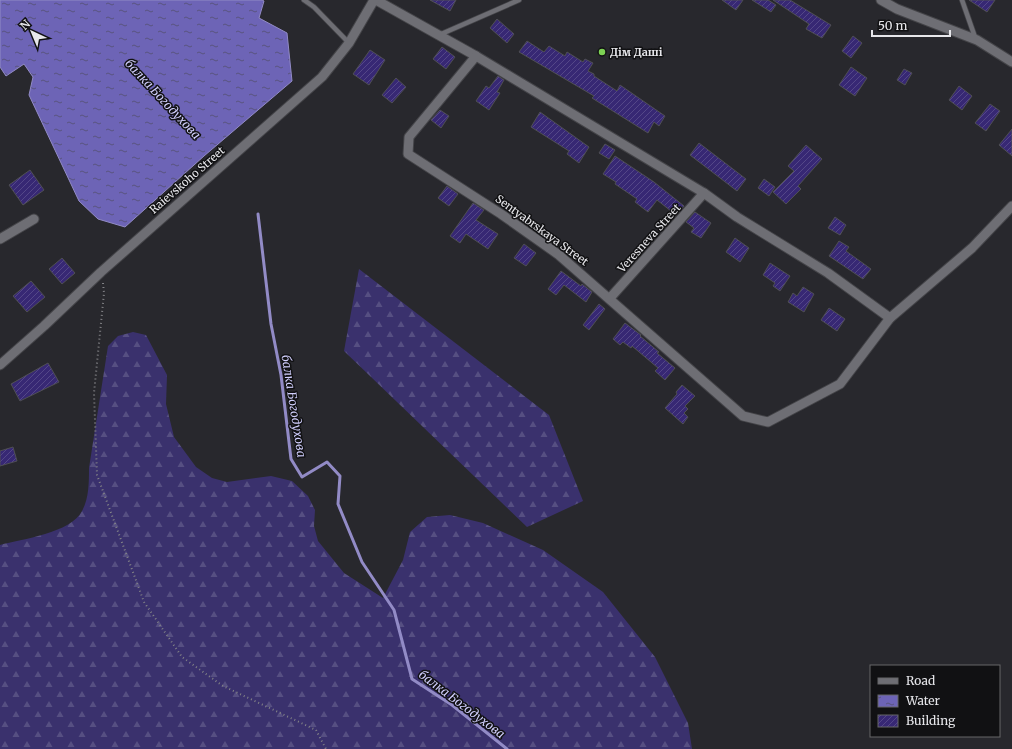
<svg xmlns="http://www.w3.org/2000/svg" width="1012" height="749" font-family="Merriweather,serif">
  <defs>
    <pattern id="forest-firs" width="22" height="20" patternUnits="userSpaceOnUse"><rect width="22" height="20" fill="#3a316d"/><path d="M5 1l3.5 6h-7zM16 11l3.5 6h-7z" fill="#564f82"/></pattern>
    <pattern id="water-ripples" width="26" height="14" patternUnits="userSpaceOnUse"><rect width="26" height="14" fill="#6d64b6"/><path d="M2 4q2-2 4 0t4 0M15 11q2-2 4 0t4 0" fill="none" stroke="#59547e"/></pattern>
    <pattern id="building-hatch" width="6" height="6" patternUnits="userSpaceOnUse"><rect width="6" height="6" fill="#372874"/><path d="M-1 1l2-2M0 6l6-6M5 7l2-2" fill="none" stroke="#544788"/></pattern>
  </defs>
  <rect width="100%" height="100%" fill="#28282d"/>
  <g fill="url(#forest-firs)">
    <path d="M359,269L549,415L583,501L527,527L344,351Z"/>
    <path d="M133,332L146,335L167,375L166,404L174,437L196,467L212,478L227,482L271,476L292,481L308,496L315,510L314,526L318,541L344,573L383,598L403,560L410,532L427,517L450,515L483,523L543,550L603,592L655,657L688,723L692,749H0V545C22,539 71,533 82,511C89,499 89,482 89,468L108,346L118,336Z"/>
  </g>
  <path fill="url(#water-ripples)" stroke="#928bc6" d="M0,0H262L264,1L259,18L287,33L292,81L204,156L125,227L98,219L79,201L29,95L33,77L24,64L6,76L0,67Z"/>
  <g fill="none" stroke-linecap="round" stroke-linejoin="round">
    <path stroke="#928bc6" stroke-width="3" d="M258,214L271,324L281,375L291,459L302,477L327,462L340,476L338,504L362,562L394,610L412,679L452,705L507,749"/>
  </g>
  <g fill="url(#building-hatch)" stroke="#4f4f54">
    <path d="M430,0H456L450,11Z"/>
    <path d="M722,0H743L736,10Z"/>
    <path d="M752,0H768L776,5L771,12Z"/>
    <path d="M773,0H790L831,25L822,38L806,29L809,24Z"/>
    <path d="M969,0H995L987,12Z"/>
    <path d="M497,19L514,34L507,43L490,28Z"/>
    <path d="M853,36L862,43L851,58L842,51Z"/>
    <path d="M527,41L544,52L549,46L565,56L567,52L583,62L585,59L593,63L588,71L594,74V76L617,91L620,85L665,116L659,126L654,122L648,133L592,98L594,96L519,52Z"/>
    <path d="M442,47L455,57L446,69L433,59Z"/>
    <path d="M370,50L385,60L369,85L353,74Z"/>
    <path d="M851,67L867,78L855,96L839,85Z"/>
    <path d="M904,69L912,73L905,85L897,80Z"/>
    <path d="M498,76L504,80L497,92L500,93L489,110L476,101L486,86L489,88Z"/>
    <path d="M396,78L406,87L392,103L382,95Z"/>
    <path d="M959,86L972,96L962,110L949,100Z"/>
    <path d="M990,104L1000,111L986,131L975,123Z"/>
    <path d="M440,110L449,116L441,128L431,120Z"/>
    <path d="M540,112L589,147L579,163L567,154L569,151L531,127Z"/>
    <path d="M1012,129V156L999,145Z"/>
    <path d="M699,143L746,179L737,191L690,155Z"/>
    <path d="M605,144L615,150L609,159L599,153Z"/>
    <path d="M806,145L822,159L798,186L801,189L786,204L773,192L794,171L788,166Z"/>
    <path d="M615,156L654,182L684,206L676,215L657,200L648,212L635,202L637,199L615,184L616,182L603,174Z"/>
    <path d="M30,170L44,190L23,205L9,185Z"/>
    <path d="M764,179L775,187L769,196L758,188Z"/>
    <path d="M447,186L458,194L449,206L438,198Z"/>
    <path d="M473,203L484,210L476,220L498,234L488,249L466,234L460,243L450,236Z"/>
    <path d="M695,212L711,223L701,238L691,232L694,228L686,222Z"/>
    <path d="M835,217L846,225L840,235L828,228Z"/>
    <path d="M735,238L749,248L740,262L726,252Z"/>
    <path d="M839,241L849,247L846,251L871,269L863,279L829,256Z"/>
    <path d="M524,244L536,253L526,266L514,258Z"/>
    <path d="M62,258L75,273L62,284L49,269Z"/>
    <path d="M770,263L790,276L780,291L773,286L775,283L763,275Z"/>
    <path d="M561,271L581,286L582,284L592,292L586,302L564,285L556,295L548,289Z"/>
    <path d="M31,281L45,297L27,312L13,296Z"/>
    <path d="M803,287L814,294L804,312L788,302L793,293L797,296Z"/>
    <path d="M599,304L605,309L589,330L583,325Z"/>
    <path d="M829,308L845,319L837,331L821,320Z"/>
    <path d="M625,323L641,335L640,336L659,352L657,353L675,368L665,380L655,371L658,368L632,346L631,348L623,342L620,345L613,339Z"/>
    <path d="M48,363L59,382L20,401L11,384Z"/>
    <path d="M682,385L695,396L685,406L688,409L684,413L688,417L683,424L665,408L677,394L676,392Z"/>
    <path d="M13,447L17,461L0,466V451Z"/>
  </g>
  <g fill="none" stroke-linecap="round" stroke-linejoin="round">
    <defs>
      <g id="lane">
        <path d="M304,0L314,7L349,43"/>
        <path d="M962,0L976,40"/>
        <path d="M439,35L519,0"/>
      </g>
      <g id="street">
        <path d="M376,0L476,56L704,193L737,217L828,273L890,318"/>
        <path d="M881,0L897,9L977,40L1012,62"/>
        <path d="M476,56L409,137L408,154L501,214L559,255L743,416L768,422L840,384L890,318L972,248L1012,206"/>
        <path d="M0,239L34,219"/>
        <path d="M610,298L704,193"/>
        <path d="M0,365L44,326L101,272L322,77L349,43L374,0"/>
      </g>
    </defs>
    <use href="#lane" stroke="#444448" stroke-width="6"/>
    <use href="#street" stroke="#444448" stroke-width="11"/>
    <path stroke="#838387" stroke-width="2" stroke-dasharray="1 3" stroke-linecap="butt" d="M103,283L104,293L94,393L97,475L144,602L182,657L223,686L316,730L326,749"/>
    <use href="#lane" stroke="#6e6e74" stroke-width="4.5"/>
    <use href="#street" stroke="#6e6e74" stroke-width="9"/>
  </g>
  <circle fill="#7dd154" stroke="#111113" stroke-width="1.5" cx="602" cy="52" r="4"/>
  <g text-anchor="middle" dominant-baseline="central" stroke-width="3" stroke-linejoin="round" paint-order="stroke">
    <g font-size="11" font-weight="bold" fill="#e7e7eb" stroke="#111113" text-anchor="start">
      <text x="610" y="52">Дім Даші</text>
    </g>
    <g font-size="11" fill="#e7e7eb" stroke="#111113">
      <text transform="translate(187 180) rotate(-41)">Raievskoho Street</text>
      <text transform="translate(542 230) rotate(36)">Sentyabrskaya Street</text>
      <text transform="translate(649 238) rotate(-48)">Veresneva Street</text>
    </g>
    <g font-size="12" font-style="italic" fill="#d1cffd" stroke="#111113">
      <text transform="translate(163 99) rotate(47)">балка Богодухова</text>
      <text transform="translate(294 406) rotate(81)">балка Богодухова</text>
      <text transform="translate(462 704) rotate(37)">балка Богодухова</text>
    </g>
  </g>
  <rect x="870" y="665" width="130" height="72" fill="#111113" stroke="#676769"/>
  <rect x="878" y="678" width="20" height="6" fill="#6e6e74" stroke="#676769"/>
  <text x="906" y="685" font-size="12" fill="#e7e7eb">Road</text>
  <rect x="878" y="695" width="20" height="12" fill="url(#water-ripples)" stroke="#676769"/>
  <text x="906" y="705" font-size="12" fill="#e7e7eb">Water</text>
  <rect x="878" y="715" width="20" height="12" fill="url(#building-hatch)" stroke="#676769"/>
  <text x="906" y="725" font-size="12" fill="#e7e7eb">Building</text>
  <g transform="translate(32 32) rotate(316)" stroke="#111113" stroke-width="3" paint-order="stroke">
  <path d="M0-3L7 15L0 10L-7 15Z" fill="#e7e7eb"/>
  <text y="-6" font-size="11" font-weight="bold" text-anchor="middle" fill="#e7e7eb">N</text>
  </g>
  <path d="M872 30v6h78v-6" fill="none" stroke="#e7e7eb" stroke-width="2"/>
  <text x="878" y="30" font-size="12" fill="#e7e7eb" stroke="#111113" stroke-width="3" paint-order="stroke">50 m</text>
</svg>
